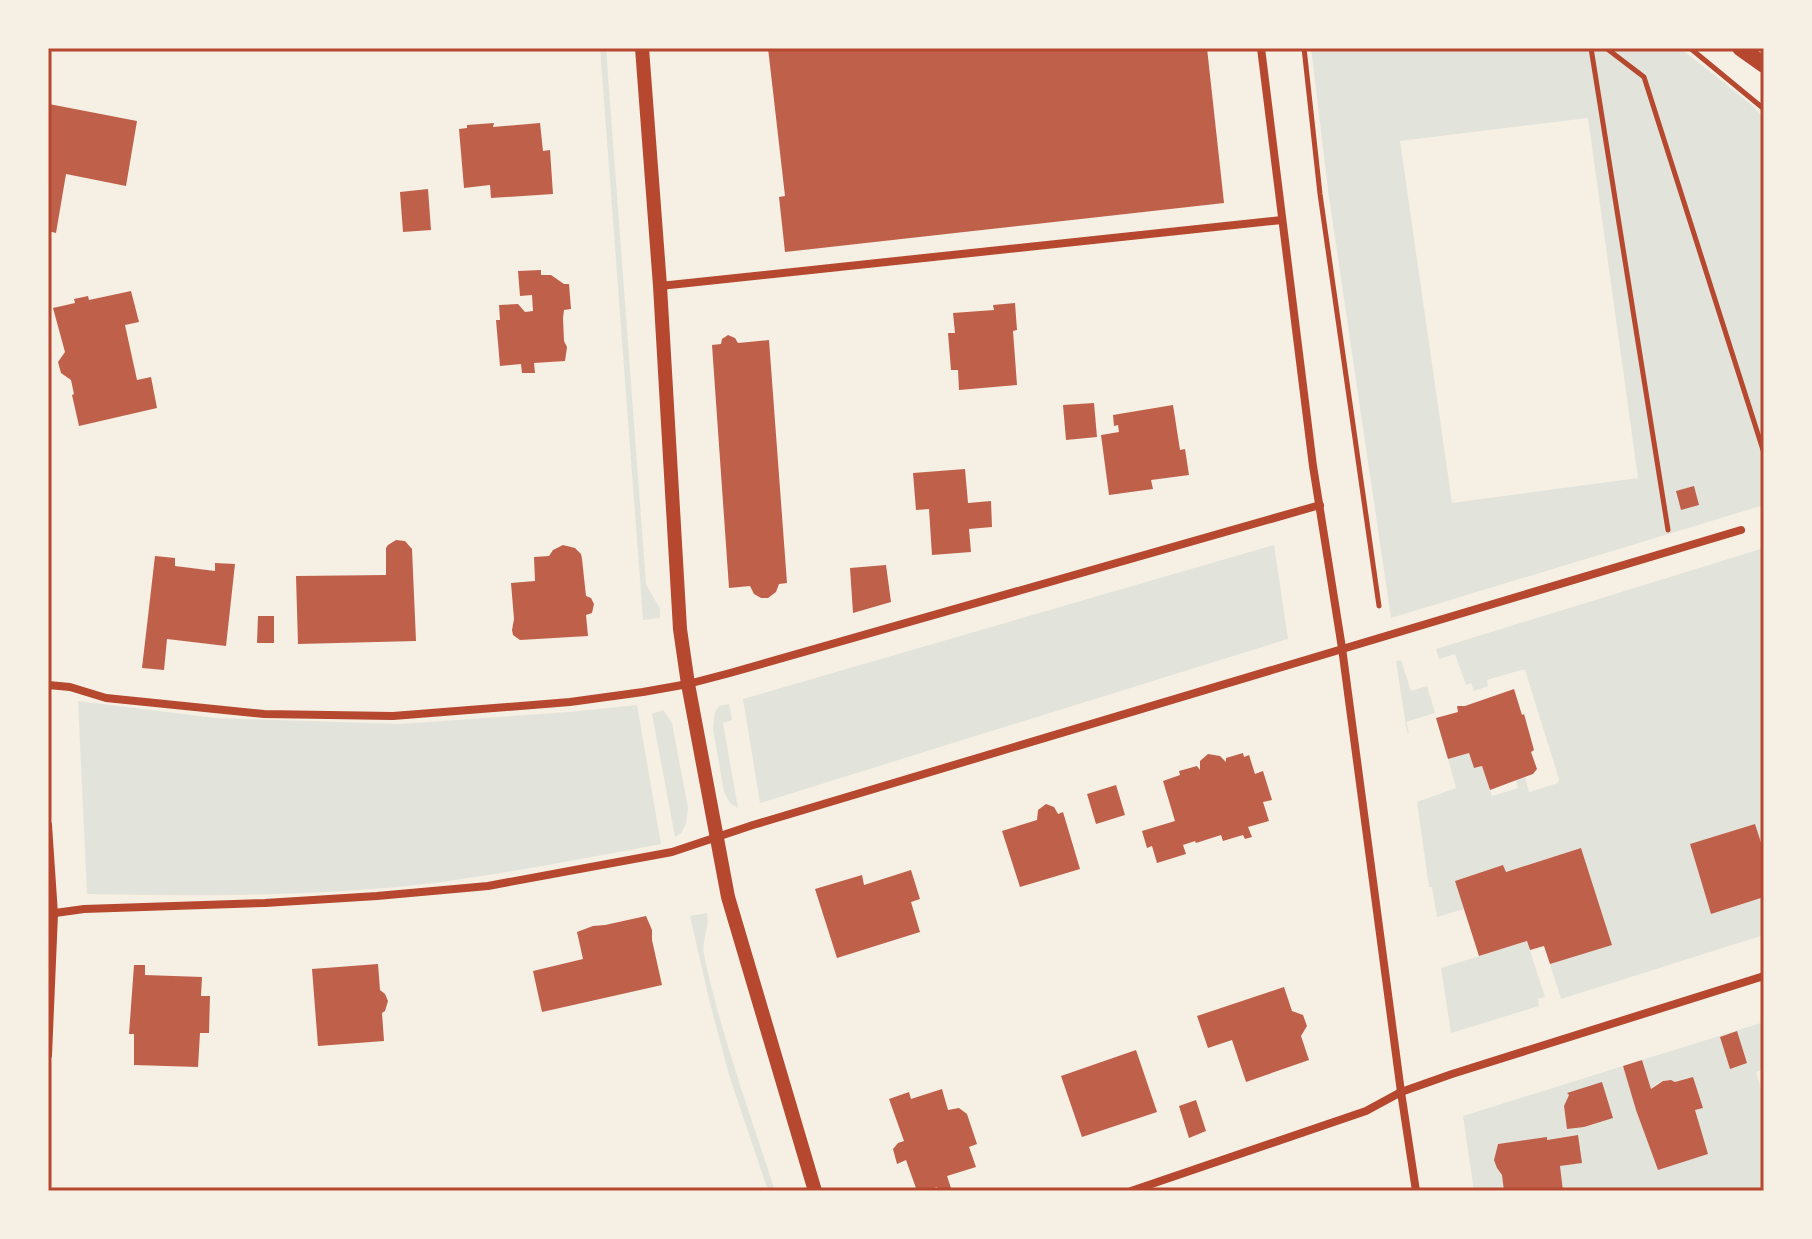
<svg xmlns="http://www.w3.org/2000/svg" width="1812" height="1239" font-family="'Open Sans',sans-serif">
  <rect width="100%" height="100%" fill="#f6efe4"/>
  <g fill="#e2e4dc" fill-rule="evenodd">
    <path d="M600,48H606L646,584L660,609V618L643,620Z"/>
    <path d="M1311,48H1680L1752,105L1764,118V505L1391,618L1328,190ZM1588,118L1638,478L1452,503L1400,141Z"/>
    <path d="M1274,545L1288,639L760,803L743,699Z"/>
    <path d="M1764,548V852L1755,824L1690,845L1711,914L1764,897V935L1561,999L1550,964L1611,944L1581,848L1506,872L1503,865L1456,881L1464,909L1437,917L1432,887H1429L1417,802L1456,788L1448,759L1469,753L1474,768L1482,766L1492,796L1518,788L1516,780L1525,777L1529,792L1558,783L1559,779L1525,670H1521L1487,680L1488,686L1474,691L1471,683L1466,685L1455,654L1439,659L1436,649Z"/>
    <path d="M1401,660L1411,691L1427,686L1435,713L1406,722L1409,732L1407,733L1396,661Z"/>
    <path d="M78,701L215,718L399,724L569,712L637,705L661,844C586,858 510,873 434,883C319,897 202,896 87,894Z"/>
    <path d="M729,704L732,720L723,723L738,808L730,803L724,792L713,729L715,712L719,706Z"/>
    <path d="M663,710L672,723L688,808L686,824L681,833L675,837L652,714Z"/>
    <path d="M707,913C710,927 701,941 704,955C721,1035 750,1113 775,1191H768L729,1075L709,999L690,916Z"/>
    <path d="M1527,941L1545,997L1538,999L1539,1006L1451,1033L1441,968Z"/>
    <path d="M1764,1022V1069L1756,1072L1764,1098V1191H1563L1560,1166L1581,1163L1577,1135L1547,1140L1546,1138L1498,1144C1492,1166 1496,1159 1503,1177C1504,1181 1504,1186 1504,1191H1474L1463,1116L1623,1066L1636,1109L1658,1170L1707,1154L1695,1110L1702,1108L1693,1077L1675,1082C1667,1077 1657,1082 1651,1089L1642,1060ZM1568,1094L1613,1117L1568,1129L1564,1106L1569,1095Z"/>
  </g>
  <g fill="#bf614a">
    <path d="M768,48H1207L1224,203L785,252L779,197L785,196Z"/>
    <path d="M49,104L137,121L126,186L66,174L56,233L48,231Z"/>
    <path d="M494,123L493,127L540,123L543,151L550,150L553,194L491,198L490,185L464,188L459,129L467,128V125Z"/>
    <path d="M428,189L431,230L403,232L400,192Z"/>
    <path d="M541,270V275H551L564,284H569L571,309L564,310L563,318L564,341L567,347L565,361L534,363L535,373H522L521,364L500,366L496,320H500L499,305L518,304L525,312L533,311L532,295L520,296L518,271Z"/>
    <path d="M131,291L139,322L125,325L137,380L151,377L157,408L79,426L72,395L74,394L71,380L61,373L58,362L65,352L53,308L75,303L74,299L88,296L89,300Z"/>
    <path d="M1015,303L1017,330L1013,331L1017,385L959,390L958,370H951L948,333H955L953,313L994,310L993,305Z"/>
    <path d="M728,335L735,338L738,343L769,340L787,583L779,584L776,592L768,598H761L754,594L750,586L729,588L712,345L721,344L722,339Z"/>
    <path d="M1094,403L1097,437L1066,440L1063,405Z"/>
    <path d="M1173,405L1180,450L1185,449L1189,475L1151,480L1153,489L1109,495L1101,435L1119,432L1118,425L1114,426L1113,415Z"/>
    <path d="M965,469L968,503L991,501L992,527L969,529L971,552L932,555L929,509L916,510L913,473Z"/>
    <path d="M1694,486L1699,505L1681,510L1676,491Z"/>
    <path d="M396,540L405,541L412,549L416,641L298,644L296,576L386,575V548L388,545Z"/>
    <path d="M563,545L575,548L581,554L582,559L586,596L591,598L594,604L592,613L586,615L588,636L520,640L513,635L512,630L514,619L511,583L535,581L534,557L549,556L553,550Z"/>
    <path d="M155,556L175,558V566L215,571V563L235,564L226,646L167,639L164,670L142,668Z"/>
    <path d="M886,565L891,602L853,613L850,568Z"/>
    <path d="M258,616H274V643H257Z"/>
    <path d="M1514,689L1522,715L1524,714L1534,750L1531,752L1537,769L1533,774L1490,790L1482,766L1474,768L1469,753L1448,759L1436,718L1458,712L1457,706H1465Z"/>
    <path d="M1243,753L1244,757L1249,755L1255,774L1263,771L1272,800L1263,802L1269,821L1248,827L1252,837L1245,839L1243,835L1223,841L1221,835L1196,843L1195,841L1183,845L1186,854L1157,863L1152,846L1147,848L1142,831L1175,821L1163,781L1180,775L1179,771L1197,766L1200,770V761L1208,754L1220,756L1226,762V758Z"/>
    <path d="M1116,785L1125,815L1096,824L1087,794Z"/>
    <path d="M1046,804L1054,807L1058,814L1063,812L1080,869L1020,887L1002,831L1037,820L1038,810Z"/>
    <path d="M1755,824L1764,852V897L1711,914L1690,844Z"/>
    <path d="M1581,848L1612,945L1550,964L1544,946L1530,950L1527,941L1479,956L1455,881L1503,865L1506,872Z"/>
    <path d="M911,870L920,899L911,902L920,932L837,958L815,889L862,875L864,885Z"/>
    <path d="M646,916L652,930V940L662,985L542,1012L533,971L583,959L577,932L593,926L605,925Z"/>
    <path d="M378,964L380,990L385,994L388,1001L385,1011L382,1013L384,1041L318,1046L312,969Z"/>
    <path d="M134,965H145V975L202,977L201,996H210L209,1033H200L198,1067L134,1065V1034H129Z"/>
    <path d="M1284,987L1292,1011L1303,1015L1307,1026L1301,1036L1309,1060L1246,1082L1232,1040L1208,1048L1197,1016Z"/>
    <path d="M1737,1031L1747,1063L1730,1069L1720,1037Z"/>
    <path d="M1136,1050L1157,1112L1082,1137L1061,1076Z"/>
    <path d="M1642,1060L1651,1089L1663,1081L1671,1080L1675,1082L1693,1077L1703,1108L1695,1110L1708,1154L1658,1170L1636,1110L1623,1066Z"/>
    <path d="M1602,1082L1613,1118L1584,1127L1567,1129L1564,1106L1569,1095L1567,1093Z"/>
    <path d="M942,1089L948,1110L959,1108L967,1114L977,1144L969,1147L976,1167L947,1176L952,1191H938L937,1187L926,1191H917L906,1160L897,1164L893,1149L898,1143L904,1141L889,1099L909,1092L911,1099Z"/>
    <path d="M1196,1100L1206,1131L1189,1138L1179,1106Z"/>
    <path d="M1578,1135L1582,1163L1560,1166L1563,1191H1504L1502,1175L1497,1168L1494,1160L1498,1144L1547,1137V1140Z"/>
  </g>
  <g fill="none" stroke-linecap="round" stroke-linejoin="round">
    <g stroke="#b5482f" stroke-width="5">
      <path d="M1304,48L1320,194L1379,606"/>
      <path d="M1591,48L1668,530"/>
      <path d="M1606,48L1644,77L1764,453"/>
      <path d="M1690,48L1764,109"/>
    </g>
    <g stroke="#b5482f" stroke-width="8">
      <path d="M1261,48L1313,466L1342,648L1401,1092L1416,1191"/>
      <path d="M660,286L1282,220"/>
      <path d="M48,685L70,687L106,698L264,714L393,716L570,702L643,692L688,684L730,673L1320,505"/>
      <path d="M48,825L54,914L48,1055"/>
      <path d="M48,914L84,909L265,903L377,896L488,886L672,852L753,825L1741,530"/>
      <path d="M1131,1191L1366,1111L1401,1092L1452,1074L1764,976"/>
    </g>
    <path stroke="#b5482f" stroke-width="14" d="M642,48L660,286L680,629L688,684L728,897L815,1191"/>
    <path stroke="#b5482f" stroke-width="16" d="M1740,48L1764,65"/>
  </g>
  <rect width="1812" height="1239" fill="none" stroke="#f6efe4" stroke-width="100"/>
  <rect x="50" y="50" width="1712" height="1139" fill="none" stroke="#b5482f" stroke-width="3"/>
</svg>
